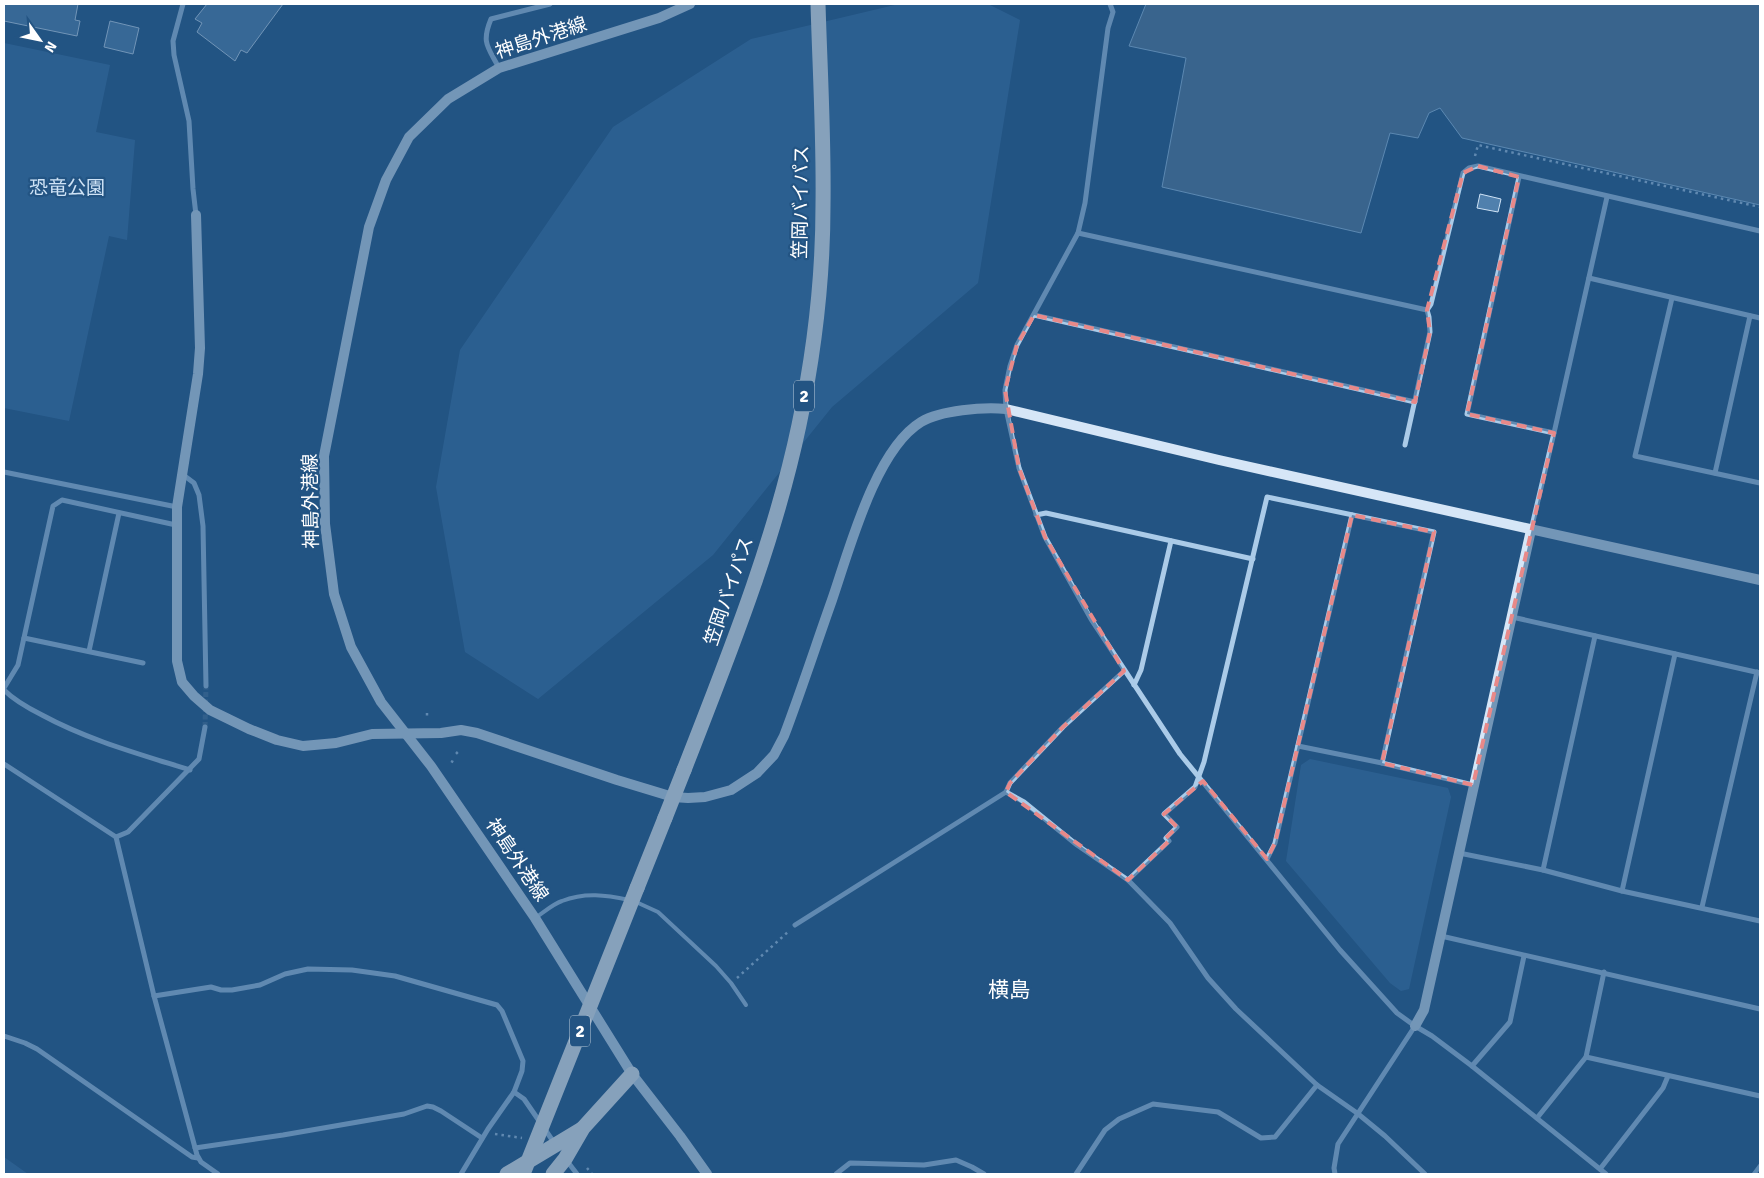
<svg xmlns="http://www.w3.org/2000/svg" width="1764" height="1178" font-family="Signika,'Noto Sans JP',sans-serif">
  <rect width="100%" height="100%" fill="#235483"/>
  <g fill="#376ea0">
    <path d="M899,4H988L1020,20L978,283L832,407L713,555L538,699L465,652L436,487L460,350L613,127L751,39Z"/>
    <path d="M4,43L110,65L96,132L135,140L127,240L109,236L69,421L4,408Z"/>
    <path d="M1310,759L1448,788L1451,797L1409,989L1401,991L1390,983L1286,861L1301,765Z"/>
    <path d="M4,1157L28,1174H4Z"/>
  </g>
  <path fill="#56799a" stroke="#9fc7e9" d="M1146,4H1760V205L1462,138L1440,108L1429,113L1418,138L1390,133L1361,233L1162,187L1186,58L1129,46Z"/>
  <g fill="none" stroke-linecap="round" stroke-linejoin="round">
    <path stroke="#9fc7e9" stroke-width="4.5" d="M1754,1174L1760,1166"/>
  </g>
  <g fill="#5080ad" stroke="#cfe3f6">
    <path d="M4,4H78L75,20L80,21L77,36L4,21Z"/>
    <path d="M207,4H283L247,53L241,50L235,61L197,32L202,23L195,19Z"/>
    <path d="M110,21L139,28L133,54L104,47Z"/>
    <path d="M1480,194L1501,199L1498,212L1477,208Z"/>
  </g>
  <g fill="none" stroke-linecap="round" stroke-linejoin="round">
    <path stroke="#446e96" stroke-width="5" stroke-dasharray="5 2.5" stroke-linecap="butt" d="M205,727L206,686"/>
    <g stroke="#abcbe8" stroke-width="2.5" stroke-dasharray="2.5 4" stroke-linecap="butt">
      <path d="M1475,156L1478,145L1760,207"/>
      <path d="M427,713V716"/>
      <path d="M456,752L459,755"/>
      <path d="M451,761L455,763"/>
      <path d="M737,978L789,931"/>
      <path d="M495,1134L522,1138"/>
      <path d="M587,1168L592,1174"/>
    </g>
    <g stroke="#abcbe8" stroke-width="4">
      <path d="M636,902L658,912L716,966L731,983L746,1005"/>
      <path d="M535,918C544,912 553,904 562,901C585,892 606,895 629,900"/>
    </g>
    <g stroke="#abcbe8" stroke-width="5">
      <path d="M183,4L173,41L174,55L189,121L193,189L196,215"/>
      <path d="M1110,4L1113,12L1108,28L1085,203L1078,233L1017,345L1010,366L1005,390L1006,409L1019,468L1045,537L1091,619L1180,754L1340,950L1397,1013L1415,1026L1432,1036L1472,1066L1606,1174"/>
      <path d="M499,68C488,47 481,43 491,19L550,4"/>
      <path d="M1519,177L1467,414L1554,433"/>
      <path d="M1078,233L1427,310"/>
      <path d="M1589,278L1760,318"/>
      <path d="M1672,298L1635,456L1760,483"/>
      <path d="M1034,315L1415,402"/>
      <path d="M1405,445L1430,332L1429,317L1427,310L1431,304L1463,173L1469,168L1478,166L1760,231"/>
      <path d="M4,472L177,507"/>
      <path d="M1715,473L1750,316"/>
      <path d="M182,474L194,483L199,495L203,526L206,686"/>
      <path d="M1036,515L1046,513L1253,559"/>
      <path d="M1531,530L1554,433L1607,197"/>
      <path d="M1512,617L1760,673"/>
      <path d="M24,638L143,663"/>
      <path d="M89,651L119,513"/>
      <path d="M1134,685L1141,670L1171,541"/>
      <path d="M4,688L18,665L53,506L62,500L176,525"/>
      <path d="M4,690C15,701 28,708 42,715C88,740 139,754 190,770"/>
      <path d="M1298,746L1382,763L1473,785"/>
      <path d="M4,764L116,837L154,996L197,1155L201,1162L218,1174"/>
      <path d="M1006,792L1024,802L1077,845L1128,880L1170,923L1208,978L1236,1009L1317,1085L1357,1113L1385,1136L1425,1174"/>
      <path d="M116,837L128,832L199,759L205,727"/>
      <path d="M1459,853L1543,870L1622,891L1760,921"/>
      <path d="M1267,859L1275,843L1352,515"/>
      <path d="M1543,870L1595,636"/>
      <path d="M1128,880L1169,841L1166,838L1177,827L1164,814L1195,787L1204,762L1267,497L1434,532L1382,763"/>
      <path d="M1622,891L1675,654"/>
      <path d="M1702,907L1757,672"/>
      <path d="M795,925L1006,792L1010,783L1063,727L1124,671"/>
      <path d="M1441,936L1760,1009"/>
      <path d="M154,996L211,987L221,990H232L260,985L285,974L308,969L352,970L395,976L497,1005L502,1011L523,1061L522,1071L514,1092L488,1129L461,1174"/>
      <path d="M4,1036L25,1043L37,1049L192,1157L198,1158"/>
      <path d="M1586,1057L1760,1096"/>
      <path d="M1472,1066L1510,1022L1524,956"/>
      <path d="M514,1092L524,1099L555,1144"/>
      <path d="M1537,1118L1586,1057L1604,972"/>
      <path d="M195,1148L283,1135L404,1114L427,1106L433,1107L441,1111L482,1138"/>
      <path d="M567,1161L577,1174"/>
      <path d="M1600,1169L1663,1088L1668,1076"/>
      <path d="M836,1174L850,1163L924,1165L956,1160L972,1167L984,1174"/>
      <path d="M1076,1174L1105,1130L1119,1119L1153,1104L1218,1112L1261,1138L1275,1137L1317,1085"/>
      <path d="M1335,1174L1334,1168L1338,1144L1415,1026"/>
    </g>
    <g stroke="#d6e6f7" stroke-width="10">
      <path d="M690,4L659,18L499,68L448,99L409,137L386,180L369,227L324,456L325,524L334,594L351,647L381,702L431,766L535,918L632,1074L680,1136L707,1174"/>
      <path d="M196,215L200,348L198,374L177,507V661L182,682L194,696L210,710L249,729L277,740L303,746L336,743L372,734L441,733L461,730L477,733L617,780L673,797L688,798L705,797L731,790L757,773L774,755L784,736C801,691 816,645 832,600C849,551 875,450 921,422C941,410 983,407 1006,409L1219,460L1760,580"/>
      <path d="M1415,1026L1424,1010L1531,530"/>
    </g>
    <g stroke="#fff" stroke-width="15">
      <path d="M684,770C728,657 774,544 799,425C814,354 823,278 823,205C824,138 820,71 818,4"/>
      <path d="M637,888L665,818"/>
      <path d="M507,1174L582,1129"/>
      <path d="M553,1174L565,1159L583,1128L632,1074"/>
    </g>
    <g stroke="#fff" stroke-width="15">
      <path d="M665,818L684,770"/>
      <path d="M523,1174L637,888"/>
    </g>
  </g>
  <path d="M0 0H1764V1178H0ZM1478,166L1519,177L1467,414L1554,433L1473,785L1382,763L1434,532L1352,515L1275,843L1267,859L1203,781L1164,814L1177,827L1166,838L1169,841L1128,880L1006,792L1010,783L1063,727L1124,671L1045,537L1019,468L1005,390L1017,345L1034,315L1415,402L1430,332L1427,310L1463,173Z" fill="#235483" fill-opacity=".55" fill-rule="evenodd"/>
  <path fill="none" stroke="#e88989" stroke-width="4" stroke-dasharray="10 6" stroke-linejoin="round" d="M1478,166L1519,177L1467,414L1554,433L1473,785L1382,763L1434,532L1352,515L1275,843L1267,859L1203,781L1164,814L1177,827L1166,838L1169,841L1128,880L1006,792L1010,783L1063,727L1124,671L1045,537L1019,468L1005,390L1017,345L1034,315L1415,402L1430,332L1427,310L1463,173Z"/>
  <g text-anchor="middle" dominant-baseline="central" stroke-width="4.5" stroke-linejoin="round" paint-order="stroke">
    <g fill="#235483" stroke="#bdccda" stroke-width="1">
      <rect x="794" y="380.5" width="20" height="31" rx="4"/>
      <rect x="570" y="1015.5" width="20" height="31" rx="4"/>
    </g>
    <g font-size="18" font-weight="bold" fill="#fff">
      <text x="804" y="396">2</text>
      <text x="580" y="1031">2</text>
    </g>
    <g font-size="19" fill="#fff" stroke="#235483">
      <text transform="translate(541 38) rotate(-18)">神島外港線</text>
      <text transform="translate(801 202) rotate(-89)">笠岡バイパス</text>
      <text transform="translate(311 501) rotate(-91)">神島外港線</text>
      <text transform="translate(729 591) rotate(-71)">笠岡バイパス</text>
      <text transform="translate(517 860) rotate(56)">神島外港線</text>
    </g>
    <g font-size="19" fill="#cfe3f6" stroke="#235483">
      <text x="67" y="188">恐竜公園</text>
    </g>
    <g font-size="21" fill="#fff" stroke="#235483">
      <text x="1009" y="990">横島</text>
    </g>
  </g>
  <rect width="1764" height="1178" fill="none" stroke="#ffffff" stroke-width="10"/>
  <g transform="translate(40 40) rotate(123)" stroke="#235483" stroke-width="4" paint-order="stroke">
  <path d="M0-4L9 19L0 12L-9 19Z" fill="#ffffff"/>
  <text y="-8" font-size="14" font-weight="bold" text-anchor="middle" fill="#ffffff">N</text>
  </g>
</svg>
